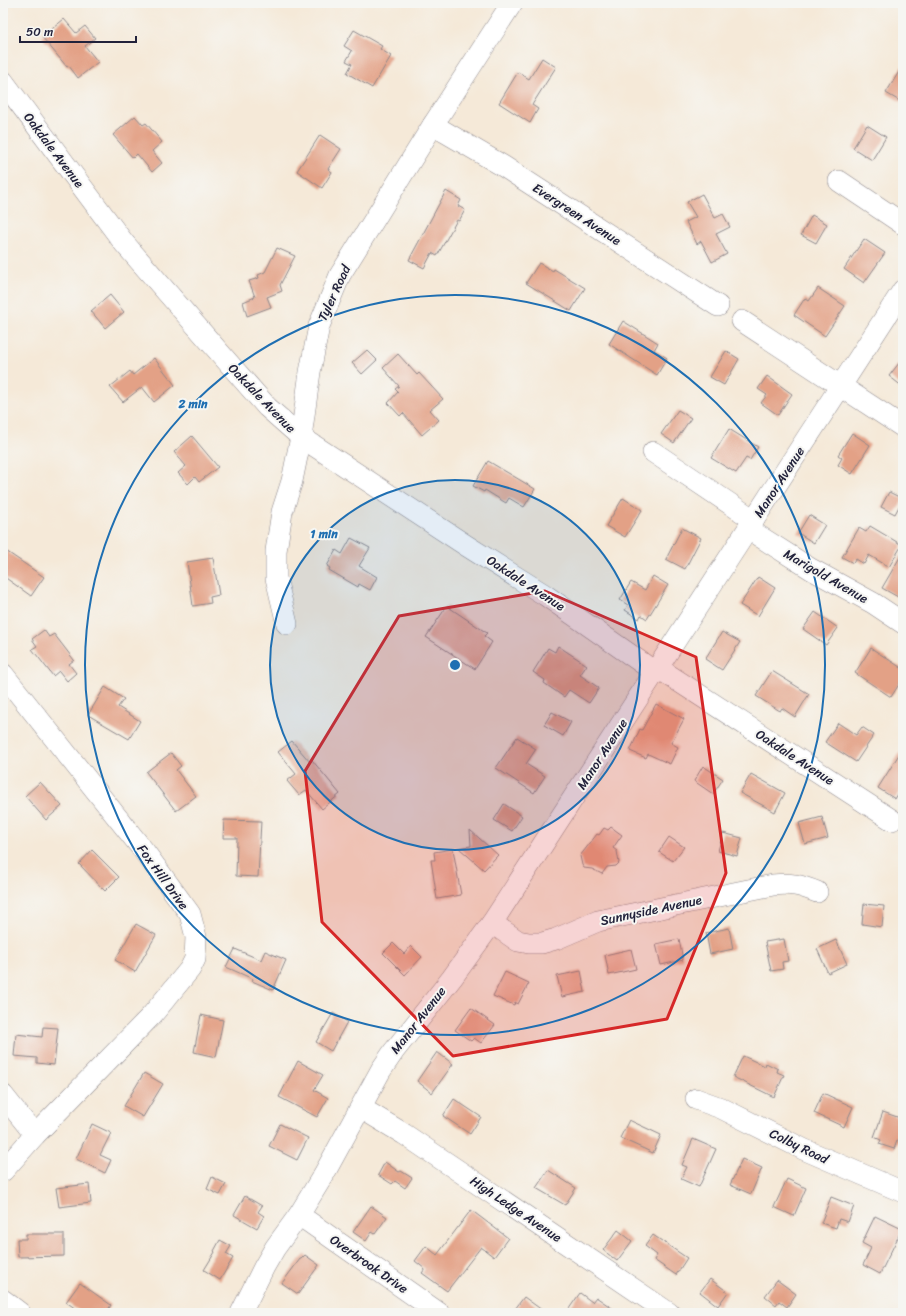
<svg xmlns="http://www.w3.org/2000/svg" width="906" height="1316" font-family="Sriracha,sans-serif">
  <rect width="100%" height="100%" fill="#f6f6f2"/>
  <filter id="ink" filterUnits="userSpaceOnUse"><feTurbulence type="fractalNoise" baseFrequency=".025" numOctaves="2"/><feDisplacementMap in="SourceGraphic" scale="8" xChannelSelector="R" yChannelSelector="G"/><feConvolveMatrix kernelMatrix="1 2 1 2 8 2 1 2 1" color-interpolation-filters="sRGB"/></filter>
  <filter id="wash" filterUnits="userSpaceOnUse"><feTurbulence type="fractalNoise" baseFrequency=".012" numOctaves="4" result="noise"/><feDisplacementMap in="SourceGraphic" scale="16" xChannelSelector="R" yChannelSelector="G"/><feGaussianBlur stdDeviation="0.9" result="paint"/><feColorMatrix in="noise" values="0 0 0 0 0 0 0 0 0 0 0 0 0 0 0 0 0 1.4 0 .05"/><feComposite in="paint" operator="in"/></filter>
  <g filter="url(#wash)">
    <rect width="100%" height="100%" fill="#f5e9d8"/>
    <g id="blocks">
      <g fill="#e3a186">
        <path d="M64,19L76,33L85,26L95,38L85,46L98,62L78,78L69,66L67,67L42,37Z"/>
        <path d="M354,30L382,46L380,49L391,56L372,88L347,73L352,64L346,61L352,51L344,46Z"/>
        <path d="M542,58L556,67L532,105L538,109L530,123L499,103L518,72L529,79Z"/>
        <path d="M903,65V103L886,93Z"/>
        <path d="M135,116L143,125L146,123L162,142L152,151L162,163L152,172L137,154L133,158L113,135Z"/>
        <path d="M867,125L886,137L872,160L853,148Z"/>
        <path d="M320,135L341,149L328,169L332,172L322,188L297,171Z"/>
        <path d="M446,191L461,200L458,206L465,210L459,221L457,220L437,256L432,253L424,268L409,260Z"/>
        <path d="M702,194L715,218L723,214L730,227L716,234L727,254L712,262L701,241L697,244L686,222L696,217L687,202Z"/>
        <path d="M812,215L827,224L816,243L801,235Z"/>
        <path d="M864,239L885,253L864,283L844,269Z"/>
        <path d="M277,248L295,256L280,285L282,291L267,297L271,307L247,316L243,302L255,297L249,281L259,278L258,275L265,272Z"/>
        <path d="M539,263L553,271L554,269L585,288L571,311L526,283Z"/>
        <path d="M818,288L845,306L825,336L794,315L805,298L809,301Z"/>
        <path d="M110,295L124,312L105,328L91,311Z"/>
        <path d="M623,321L658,343L654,350L667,358L657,375L609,344Z"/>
        <path d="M367,350L377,360L362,374L352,363Z"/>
        <path d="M726,351L739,359L724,385L710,377Z"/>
        <path d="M398,354L417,375L419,373L443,399L430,410L439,420L422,435L403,413L400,416L388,403L398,392L395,389L399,386L383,368Z"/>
        <path d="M154,358L175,385L154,402L142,387L123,402L110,387L130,371L133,375Z"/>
        <path d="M903,358V387L889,376Z"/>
        <path d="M767,376L792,394L778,415L761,403L767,395L758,389Z"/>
        <path d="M678,410L691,418L674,443L661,434Z"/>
        <path d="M729,429L758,447L750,460L746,458L736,473L711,458Z"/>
        <path d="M852,433L870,445L852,474L838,465L842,458L838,455Z"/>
        <path d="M192,436L218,467L199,482L195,477L188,484L178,473L186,466L174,452Z"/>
        <path d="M488,461L535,489L524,507L509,498L506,503L485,490L484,492L473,486Z"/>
        <path d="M889,492L903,499L895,514L881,507Z"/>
        <path d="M623,498L642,510L625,537L606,526Z"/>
        <path d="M809,515L825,525L814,543L798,533Z"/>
        <path d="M870,526L902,545L889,567L869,555L864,564L856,559L853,563L842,557L859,528L866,532Z"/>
        <path d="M682,528L701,538L685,569L666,559Z"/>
        <path d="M351,538L370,548L359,566L377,577L370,590L359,584L358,587L329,570L330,568L327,566L336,550L342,554Z"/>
        <path d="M3,549L44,577L31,596L3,576Z"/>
        <path d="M903,552V588L898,597L882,588Z"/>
        <path d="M213,558L219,595L210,597L211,603L193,606L187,562Z"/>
        <path d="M653,576L668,585L647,619L641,615L639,619L625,610L628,605L620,600L631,582L645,590Z"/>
        <path d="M758,577L775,588L758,616L740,605Z"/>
        <path d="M447,606L487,633L484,636L492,642L475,669L426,637Z"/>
        <path d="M815,612L838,628L826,645L803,629Z"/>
        <path d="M44,630L49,637L54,634L74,660L69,664L76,673L67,681L59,671L53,676L32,649L37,646L32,639Z"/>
        <path d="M722,632L740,642L722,670L705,659Z"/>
        <path d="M558,646L587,665L580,675L599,688L589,703L569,690L564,697L544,683L545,680L533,672L548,648L555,652Z"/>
        <path d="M871,648L903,669V678L891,697L855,673Z"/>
        <path d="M772,671L809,694L795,717L782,708L780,711L756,696Z"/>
        <path d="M105,687L124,699L118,707L140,721L129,739L88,715Z"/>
        <path d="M656,704L684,719L671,743L678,747L670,764L648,754L646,758L630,751L640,729L642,730Z"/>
        <path d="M552,712L571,722L563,736L544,725Z"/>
        <path d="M838,723L856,735L862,727L874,735L856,762L825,742Z"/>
        <path d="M517,737L536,749L526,764L545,776L534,793L496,768Z"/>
        <path d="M292,741L310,762L312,760L340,794L322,809L306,790L299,795L287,781L296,774L278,752Z"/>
        <path d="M903,748V786L895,799L878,788Z"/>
        <path d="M171,753L181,766L176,770L196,796L176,811L146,772Z"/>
        <path d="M703,766L723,779L713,794L694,781Z"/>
        <path d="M751,774L785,793L775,812L740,793Z"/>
        <path d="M40,782L62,806L46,820L25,796Z"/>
        <path d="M504,804L522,816L512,831L494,820Z"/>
        <path d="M822,817L828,838L805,844L799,823Z"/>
        <path d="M224,820L261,821L258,877L236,876L237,838H223Z"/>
        <path d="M611,827L622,835L613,848L617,851L619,863L616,866L607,867L602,874L592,869L584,868L582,865L580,856L597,834L599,835L604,828L608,830Z"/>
        <path d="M470,830L498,855L484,870L459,848L471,846Z"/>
        <path d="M723,833L742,838L737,856L718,851Z"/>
        <path d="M669,837L684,847L673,861L659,852Z"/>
        <path d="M453,849L461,895L437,899L431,860H435L434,852Z"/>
        <path d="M92,850L119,877L105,891L79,864Z"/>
        <path d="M864,904L884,906L882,927L862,924Z"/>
        <path d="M136,924L156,935L135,972L115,960Z"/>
        <path d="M729,928L733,949L710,954L706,933Z"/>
        <path d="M679,939L683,960L661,965L656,944Z"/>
        <path d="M784,939L788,961L782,962L783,969L771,971L765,942Z"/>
        <path d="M836,940L847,964L828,973L817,949Z"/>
        <path d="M393,943L404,954L411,946L422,957L405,975L383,953Z"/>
        <path d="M235,949L261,960L265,951L286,960L273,990L252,981L253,979L226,967Z"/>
        <path d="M631,949L636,969L609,975L605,955Z"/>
        <path d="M581,971L585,992L562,997L557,976Z"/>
        <path d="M505,972L529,983L518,1004L515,1002L514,1005L493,996Z"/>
        <path d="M471,1008L495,1025L481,1043L474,1038L471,1041L455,1030Z"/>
        <path d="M333,1013L347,1022L331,1051L316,1042Z"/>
        <path d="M201,1015L223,1020L216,1057L194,1052Z"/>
        <path d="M43,1027L58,1028L54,1065L37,1063V1058L14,1056L16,1034L42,1037Z"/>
        <path d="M437,1052L453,1064L432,1093L417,1081Z"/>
        <path d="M743,1056L765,1066L766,1063L778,1069L777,1072L784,1075L774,1097L733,1077Z"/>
        <path d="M298,1061L323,1075L314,1090L328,1098L317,1117L279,1097Z"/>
        <path d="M144,1073L163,1084L143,1117L124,1106Z"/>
        <path d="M823,1093L853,1107L844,1127L814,1113Z"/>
        <path d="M454,1099L481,1117L470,1134L443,1116Z"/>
        <path d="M883,1112L903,1119V1143L897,1141L894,1149L879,1144L881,1140L874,1137Z"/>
        <path d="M629,1120L661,1135L653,1153L620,1138Z"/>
        <path d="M92,1124L111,1133L100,1155L111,1160L105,1173L76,1159Z"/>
        <path d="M280,1124L308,1138L297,1160L269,1146Z"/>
        <path d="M693,1139L716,1149L699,1187L681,1179L687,1167L682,1165Z"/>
        <path d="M742,1159L762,1168L751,1194L730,1185Z"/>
        <path d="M385,1162L399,1172L401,1171L412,1178L405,1188L395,1181L392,1184L378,1175Z"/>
        <path d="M548,1170L576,1188L565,1205L536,1188Z"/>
        <path d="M212,1177L226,1184L220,1195L207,1189Z"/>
        <path d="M787,1179L806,1188L794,1216L774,1207Z"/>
        <path d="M89,1184L91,1203L59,1207L56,1188Z"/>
        <path d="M245,1196L262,1206L258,1212L264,1216L257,1228L234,1215Z"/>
        <path d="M831,1197L854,1206L848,1222L839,1219L836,1228L821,1223Z"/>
        <path d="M371,1206L387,1217L375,1234L372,1232L366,1241L353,1232Z"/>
        <path d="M471,1210L508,1238L494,1257L481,1247L447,1291L422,1273L425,1269L415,1261L426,1246L437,1255Z"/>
        <path d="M875,1216L902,1229L880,1274L863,1265L871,1248L862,1243Z"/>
        <path d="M618,1230L632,1241L617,1261L603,1250Z"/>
        <path d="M26,1234H64V1256L18,1257L17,1239H26Z"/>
        <path d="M653,1235L687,1258L676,1275L654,1260L657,1255L645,1246Z"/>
        <path d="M220,1240L231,1246L226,1254L233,1258L220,1280L204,1270L215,1252L214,1251Z"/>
        <path d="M305,1255L319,1265L298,1294L282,1283L300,1259H301Z"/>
        <path d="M710,1279L728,1292L718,1306L700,1292Z"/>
        <path d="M777,1280L796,1294L787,1307L779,1301L776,1305L765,1296Z"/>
        <path d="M80,1283L111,1305L106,1313H82L66,1302Z"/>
        <path d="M580,1293L592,1302L596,1297L619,1313H566Z"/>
        <path d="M524,1297L546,1313H512Z"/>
      </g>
    </g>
  </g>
  <g filter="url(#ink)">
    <use href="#blocks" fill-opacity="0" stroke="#8c868a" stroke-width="1"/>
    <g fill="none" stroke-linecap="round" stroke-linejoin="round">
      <defs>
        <g id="minor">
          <path d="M3,81L124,243L267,407L301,437L467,546L545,595L655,672"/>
          <path d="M433,125L503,166L718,306"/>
          <path d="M839,181L903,224"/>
          <path d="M742,321L903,427"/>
          <path d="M653,452L754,520"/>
          <path d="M748,529L811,569L873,603L903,623"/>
          <path d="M287,624L276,578V551L282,512L292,481L301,437L310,372L319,326L340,275L433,125L512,3"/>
          <path d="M658,668L892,820"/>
          <path d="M3,674L144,851L190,914L196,937L195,959L190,969L152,1015L35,1135L3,1171"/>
          <path d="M492,923L518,941L529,943H542L556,939L598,921L773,885C791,883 800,885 817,892"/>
          <path d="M3,1095L35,1135"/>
          <path d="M696,1099L721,1108L803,1149L903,1192"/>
          <path d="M361,1108L404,1134L669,1313"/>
          <path d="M299,1215L439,1313"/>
          <path d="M3,1300L20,1313"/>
          <path d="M241,1313L264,1267L275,1248L299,1215L324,1174L381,1070L394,1051L452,978L492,923L903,290"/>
        </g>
      </defs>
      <use href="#minor" stroke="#8c868a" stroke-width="22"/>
      <use href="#minor" stroke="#fff" stroke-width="21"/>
    </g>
  </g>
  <path fill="#d62828" fill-opacity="0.2" stroke="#d62828" stroke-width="3" stroke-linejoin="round" d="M545,591L696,657L726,873L667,1019L453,1056L322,922L305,771L399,616Z"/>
  <circle cx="455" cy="665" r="185" fill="#1f6fb2" fill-opacity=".12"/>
  <g fill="none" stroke="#1f6fb2" stroke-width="2">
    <circle cx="455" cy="665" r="185"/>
    <circle cx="455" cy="665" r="370"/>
  </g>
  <g text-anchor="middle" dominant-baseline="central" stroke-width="4" stroke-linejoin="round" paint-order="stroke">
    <g font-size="13" fill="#22223b" stroke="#f6f6f2">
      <text transform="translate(54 150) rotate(53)">Oakdale Avenue</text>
      <text transform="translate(577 214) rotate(33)">Evergreen Avenue</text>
      <text transform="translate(334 293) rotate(-65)">Tyler Road</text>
      <text transform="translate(262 398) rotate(46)">Oakdale Avenue</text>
      <text transform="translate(779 482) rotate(-57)">Manor Avenue</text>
      <text transform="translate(826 576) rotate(30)">Marigold Avenue</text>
      <text transform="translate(526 583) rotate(33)">Oakdale Avenue</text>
      <text transform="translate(602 754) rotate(-57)">Manor Avenue</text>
      <text transform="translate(795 757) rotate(33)">Oakdale Avenue</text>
      <text transform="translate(163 877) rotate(54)">Fox Hill Drive</text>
      <text transform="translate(651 910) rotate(-12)">Sunnyside Avenue</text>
      <text transform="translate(418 1020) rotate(-52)">Manor Avenue</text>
      <text transform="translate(799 1146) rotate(26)">Colby Road</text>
      <text transform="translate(516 1209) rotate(34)">High Ledge Avenue</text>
      <text transform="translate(369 1264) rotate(35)">Overbrook Drive</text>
    </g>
  </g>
  <circle cx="455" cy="665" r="6" fill="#1f6fb2" stroke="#f6f6f2" stroke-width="2"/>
  <g font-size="12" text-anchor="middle" font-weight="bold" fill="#1f6fb2" stroke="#f6f6f2" stroke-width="4" stroke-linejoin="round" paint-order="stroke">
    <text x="193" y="408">2 min</text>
    <text x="324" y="538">1 min</text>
  </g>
  <rect width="906" height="1316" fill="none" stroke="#f6f6f2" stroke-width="16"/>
  <path d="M20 36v6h116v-6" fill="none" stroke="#22223b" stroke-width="2"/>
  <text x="26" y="36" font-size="12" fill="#22223b" stroke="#f6f6f2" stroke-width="3" paint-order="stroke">50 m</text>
</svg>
